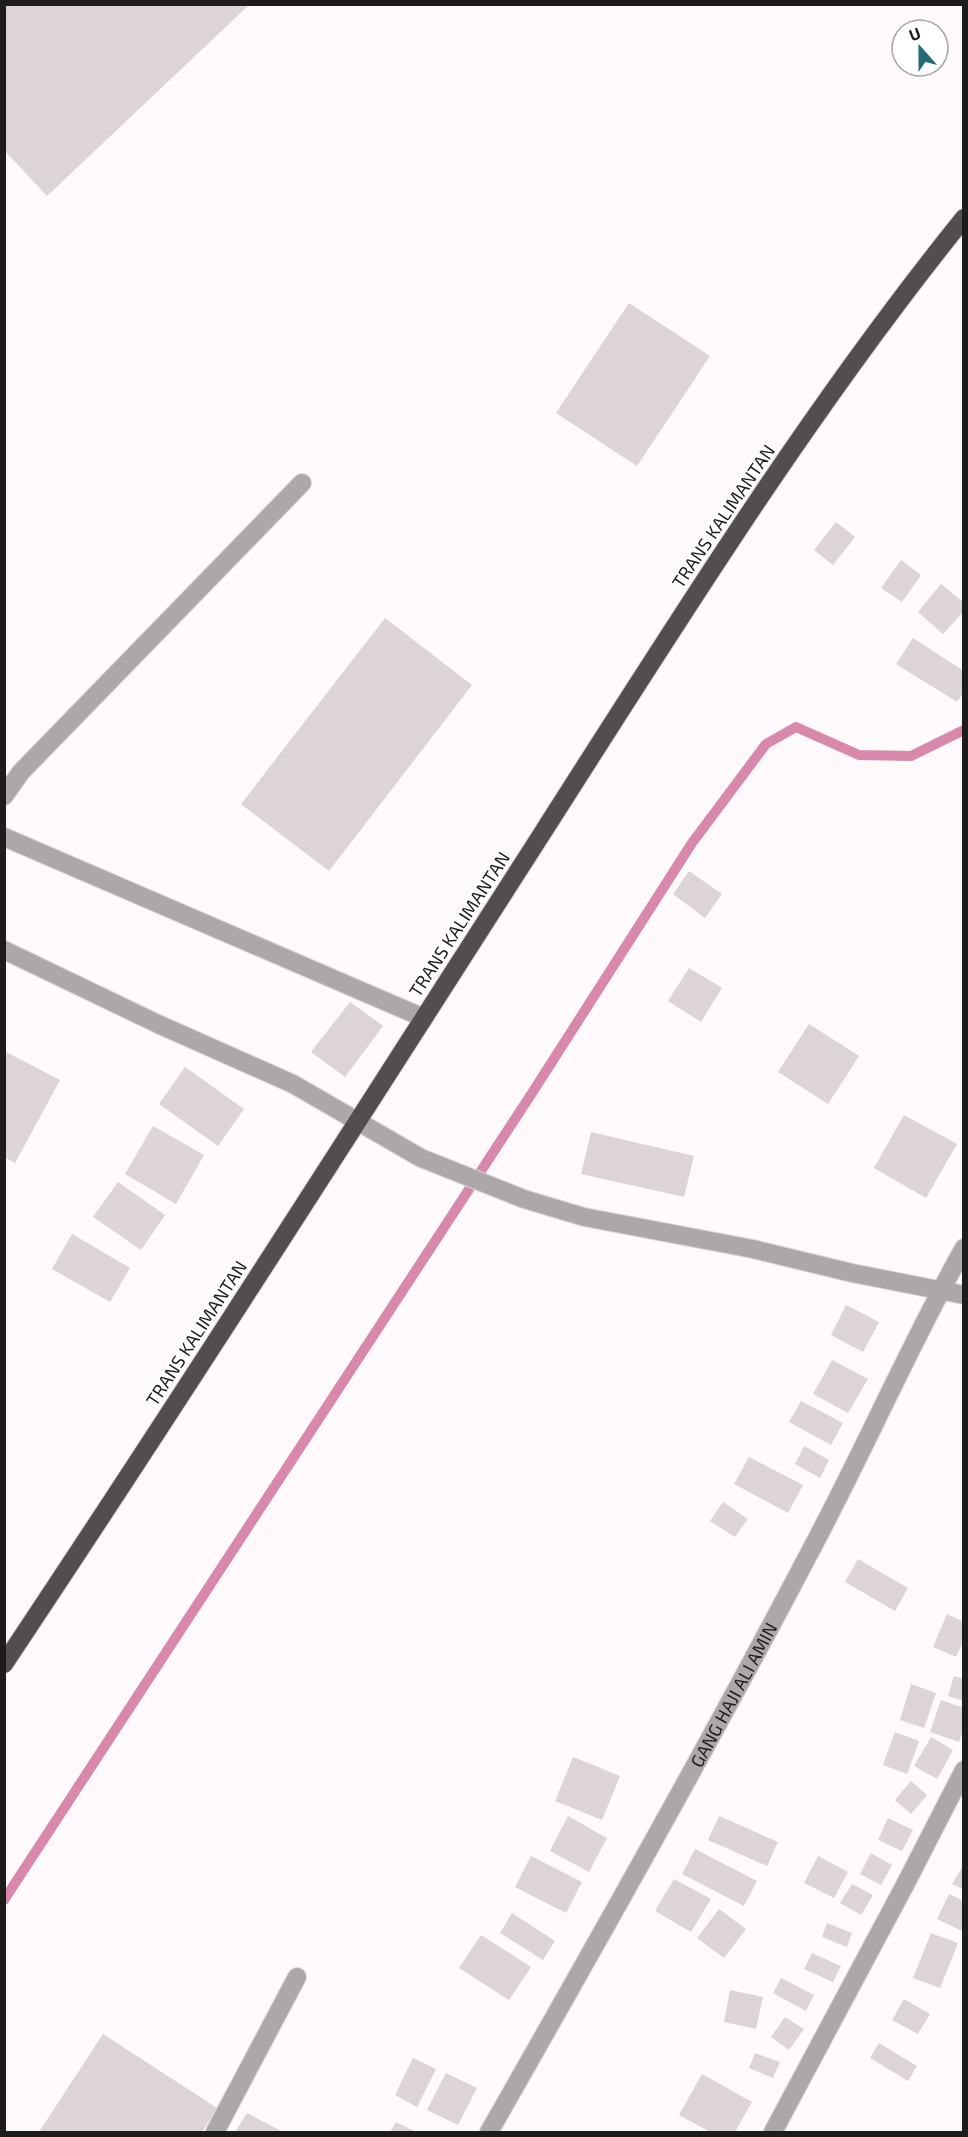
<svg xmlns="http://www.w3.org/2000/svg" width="968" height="2137" font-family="'Exo 2',sans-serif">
  <rect width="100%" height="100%" fill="#fef9fb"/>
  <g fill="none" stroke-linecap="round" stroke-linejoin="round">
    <path stroke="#d889ab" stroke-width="10" d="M4,1900L532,1093L692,843L766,744L796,727L859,755L911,756L964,730"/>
  </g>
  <g fill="#dcd4d7">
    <path d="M4,4H250L47,196L4,150Z"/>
    <path d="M629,303L710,356L637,466L556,413Z"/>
    <path d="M836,522L855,537L833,565L814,550Z"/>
    <path d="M901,560L921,575L902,602L881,588Z"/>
    <path d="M941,584L964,603V611L943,634L918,612Z"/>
    <path d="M385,618L472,685L329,871L241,804Z"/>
    <path d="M913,638L964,671V692L957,702L896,664Z"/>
    <path d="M689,871L722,894L705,918L673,894Z"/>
    <path d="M689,968L722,988L701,1022L668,1001Z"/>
    <path d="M350,1002L383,1026L345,1077L311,1052Z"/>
    <path d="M809,1024L859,1056L828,1104L778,1072Z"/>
    <path d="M4,1051L60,1080L15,1163L4,1157Z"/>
    <path d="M185,1067L244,1109L218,1146L159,1104Z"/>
    <path d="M904,1115L957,1144L926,1198L874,1168Z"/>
    <path d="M153,1126L204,1155L176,1204L125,1174Z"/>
    <path d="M591,1132L694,1156L684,1197L581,1174Z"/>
    <path d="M118,1182L165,1215L141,1250L93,1217Z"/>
    <path d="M72,1234L130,1268L110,1302L52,1269Z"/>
    <path d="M846,1305L879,1322L863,1352L831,1335Z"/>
    <path d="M832,1360L868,1379L848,1413L813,1394Z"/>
    <path d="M801,1401L843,1423L831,1445L789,1422Z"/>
    <path d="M804,1446L829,1460L820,1478L795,1464Z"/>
    <path d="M749,1457L803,1485L788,1513L734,1484Z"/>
    <path d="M723,1502L748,1519L735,1537L710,1521Z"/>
    <path d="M858,1559L908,1588L895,1611L845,1582Z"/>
    <path d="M947,1614L964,1622V1639L956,1657L933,1647Z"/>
    <path d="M954,1676L964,1679V1701L948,1696Z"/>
    <path d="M911,1684L936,1693L924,1728L900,1720Z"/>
    <path d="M941,1700L964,1708V1727L959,1742L930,1732Z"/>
    <path d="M895,1732L919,1741L907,1774L883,1765Z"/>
    <path d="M931,1737L953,1750L937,1779L914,1766Z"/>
    <path d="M573,1757L620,1776L602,1820L555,1801Z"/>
    <path d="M911,1781L927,1795L911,1814L895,1800Z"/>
    <path d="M568,1816L607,1838L589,1872L550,1851Z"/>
    <path d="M719,1816L778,1842L767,1866L708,1840Z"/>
    <path d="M888,1818L913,1830L902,1851L878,1840Z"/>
    <path d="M695,1849L757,1881L744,1906L682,1874Z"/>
    <path d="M871,1853L892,1865L881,1885L860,1874Z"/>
    <path d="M531,1856L582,1882L566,1913L515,1887Z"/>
    <path d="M818,1856L848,1872L834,1898L804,1883Z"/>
    <path d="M962,1867L964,1868V1890L952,1884Z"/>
    <path d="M674,1879L711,1899L691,1932L655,1911Z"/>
    <path d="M852,1884L873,1895L861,1915L840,1903Z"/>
    <path d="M949,1894L964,1901V1932L937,1919Z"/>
    <path d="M719,1909L746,1929L724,1958L697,1938Z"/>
    <path d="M512,1913L555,1941L543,1960L500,1933Z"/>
    <path d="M827,1923L852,1933L847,1947L822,1937Z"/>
    <path d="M931,1933L958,1943L940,1988L913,1978Z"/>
    <path d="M481,1935L531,1967L509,2000L459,1968Z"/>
    <path d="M812,1953L841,1966L833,1982L804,1969Z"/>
    <path d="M781,1978L814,1995L806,2011L773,1993Z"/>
    <path d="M730,1990L763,1997L756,2029L724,2022Z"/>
    <path d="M904,1999L930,2014L918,2034L892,2020Z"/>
    <path d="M785,2017L804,2029L789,2050L771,2037Z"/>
    <path d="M103,2034L217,2108L202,2132H39Z"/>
    <path d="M879,2043L917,2066L908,2081L870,2058Z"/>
    <path d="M755,2053L780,2062L773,2078L749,2068Z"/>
    <path d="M413,2058L436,2069L417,2107L395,2095Z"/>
    <path d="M446,2073L477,2088L458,2125L427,2110Z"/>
    <path d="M702,2074L752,2102L735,2132H710L679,2115Z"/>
    <path d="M247,2113L283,2132H235Z"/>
    <path d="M396,2122L416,2132H390Z"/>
  </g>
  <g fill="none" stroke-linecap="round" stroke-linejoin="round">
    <defs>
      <g id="minor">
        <path d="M4,796L21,772L302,483"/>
        <path d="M4,837L424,1018"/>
        <path d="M4,950L158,1024L293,1084L421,1158L524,1199L584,1217L753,1249L852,1273L964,1295"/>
        <path d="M215,2132L297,1977"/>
        <path id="s1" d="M489,2132C603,1932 716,1732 823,1527C871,1435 913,1339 964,1248"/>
        <path d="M773,2132L905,1885L964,1770"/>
      </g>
      <path id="highway" d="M4,1664C188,1388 366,1108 545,829C678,621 809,410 964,218"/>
    </defs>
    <use href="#minor" stroke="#dad6d7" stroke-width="20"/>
    <use href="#highway" stroke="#dad6d7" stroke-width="20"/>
    <use href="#minor" stroke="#aca8a9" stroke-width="18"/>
    <use href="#highway" stroke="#544d50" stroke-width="18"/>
  </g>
  <g text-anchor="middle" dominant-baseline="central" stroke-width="4.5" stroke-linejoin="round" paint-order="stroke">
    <g font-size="18" fill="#1f1c1d" stroke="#fff">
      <text transform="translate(723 516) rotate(-56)">TRANS KALIMANTAN</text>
      <text transform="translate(459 924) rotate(-57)">TRANS KALIMANTAN</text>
      <text transform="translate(196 1333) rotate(-57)">TRANS KALIMANTAN</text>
      <text stroke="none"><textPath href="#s1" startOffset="501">GANG HAJI ALI AMIN</textPath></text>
    </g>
  </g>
  <rect width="968" height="2137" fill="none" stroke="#1f1c1d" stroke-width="12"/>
  <g transform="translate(920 48) rotate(339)"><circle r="28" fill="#ffffff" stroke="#a5a4a5" stroke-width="1.5"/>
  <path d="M0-4.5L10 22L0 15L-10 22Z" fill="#216d73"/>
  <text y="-9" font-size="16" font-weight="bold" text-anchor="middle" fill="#1f1c1d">U</text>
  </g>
</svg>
